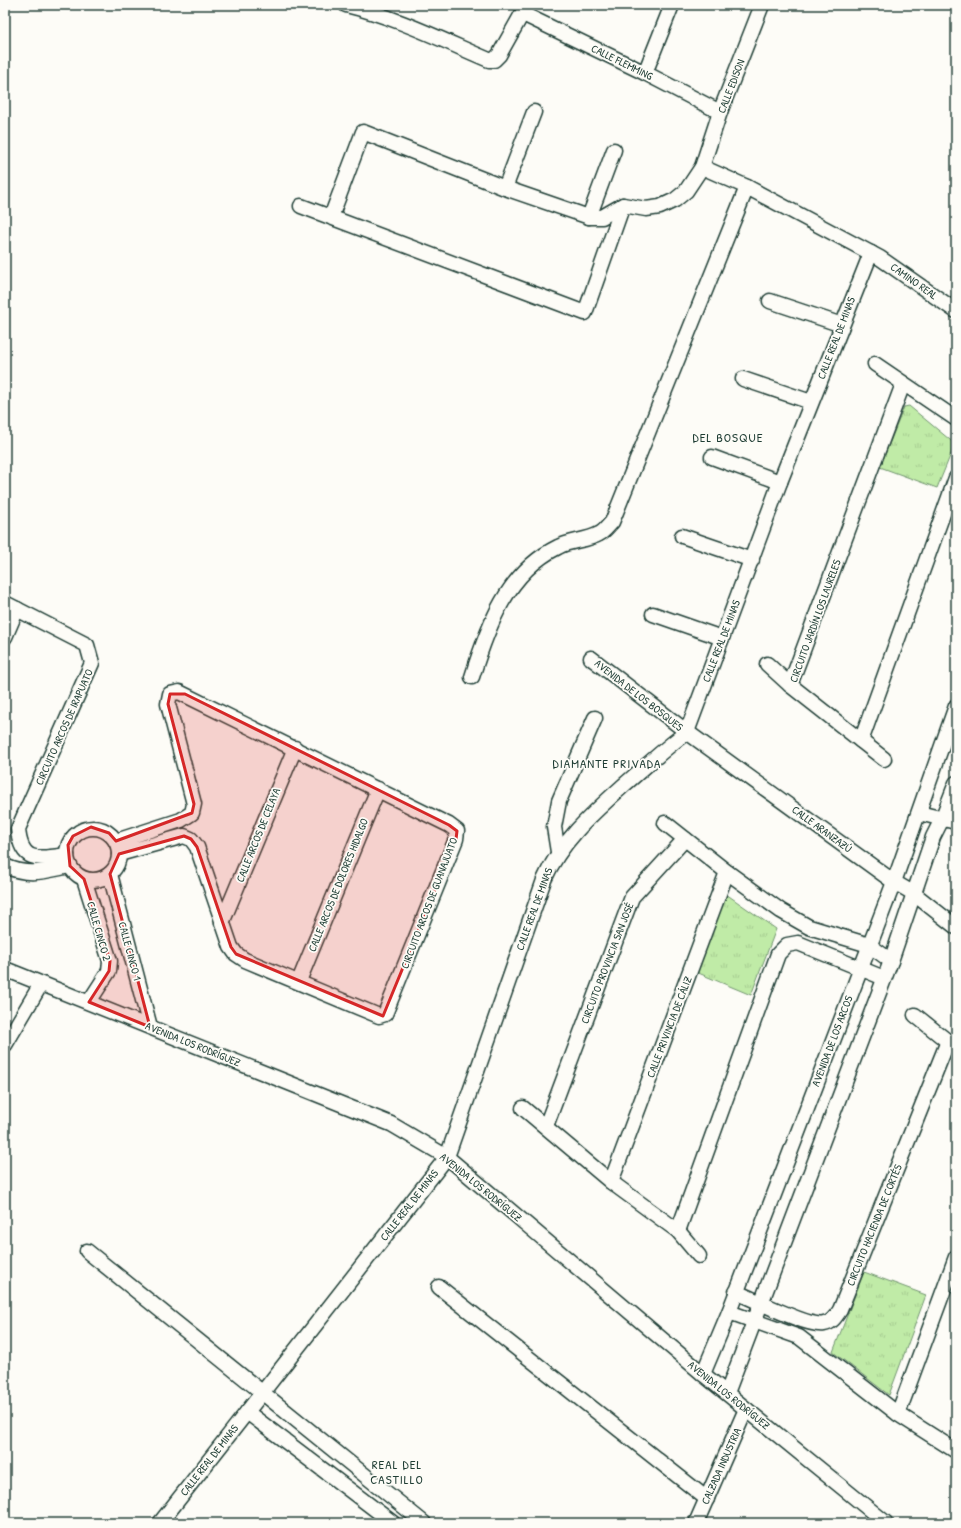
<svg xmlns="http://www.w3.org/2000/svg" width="961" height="1528" font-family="'Patrick Hand',sans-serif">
  <defs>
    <pattern id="park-tufts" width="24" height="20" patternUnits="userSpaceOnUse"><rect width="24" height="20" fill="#c0eba7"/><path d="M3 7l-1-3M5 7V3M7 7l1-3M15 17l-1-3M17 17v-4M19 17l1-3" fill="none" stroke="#a5ca90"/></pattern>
  </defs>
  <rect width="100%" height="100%" fill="#fdfcf7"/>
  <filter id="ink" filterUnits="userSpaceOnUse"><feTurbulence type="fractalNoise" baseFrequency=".025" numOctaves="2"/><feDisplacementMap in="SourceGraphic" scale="8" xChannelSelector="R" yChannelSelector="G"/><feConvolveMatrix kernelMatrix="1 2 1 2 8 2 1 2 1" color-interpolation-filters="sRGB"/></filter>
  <g filter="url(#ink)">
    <g fill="url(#park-tufts)" stroke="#70946e">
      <path d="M909,406L955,444L937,488L880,467L904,407Z"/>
      <path d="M726,894L776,929L751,995L696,972Z"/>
      <path d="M864,1272L926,1295L889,1395L833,1352Z"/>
    </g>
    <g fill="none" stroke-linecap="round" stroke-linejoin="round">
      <defs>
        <g id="minor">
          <path d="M346,5C396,17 442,40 489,60H494L499,55L527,5"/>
          <path d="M523,14L645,73L720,112"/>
          <path d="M645,73L672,5"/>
          <path d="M702,167L747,187L880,258L956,311"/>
          <path d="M505,188L534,112"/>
          <path d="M301,206L585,313L623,205"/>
          <path d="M331,217L363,132L505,188L589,217H602L623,205L646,209L660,207L675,200L686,191L702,167L720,112L762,5"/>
          <path d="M589,217L614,150"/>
          <path d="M770,301L842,325"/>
          <path d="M875,364L956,419"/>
          <path d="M743,379L811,402"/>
          <path d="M712,457L780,482"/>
          <path d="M682,536L752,560"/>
          <path d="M5,603L87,645L92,663L18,829C21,864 39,859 67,855"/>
          <path d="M653,614L722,638"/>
          <path d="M5,637L17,609"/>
          <path d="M591,658L687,732L894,882L913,893L956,927"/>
          <path d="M767,664L790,685L884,759"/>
          <path d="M472,677C488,626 507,572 558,547C571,540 586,541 599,534C604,532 608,526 612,522L747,187"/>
          <path d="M790,685L903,384"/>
          <path d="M861,741L956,478"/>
          <path d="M919,813L956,822"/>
          <path d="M665,823L727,872L781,911L809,927L869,945L891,961"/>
          <circle cx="93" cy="854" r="26"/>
          <path d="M116,841L181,820L192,813L194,804L168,704L170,694L179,692L449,825L457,831L456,839L385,1014L379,1016L245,960L236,954L231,947L197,847L191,839L184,836L119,854"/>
          <path d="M558,852L554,827L559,801L595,718"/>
          <path d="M5,866C29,877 45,871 70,866"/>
          <path d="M110,874L150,1027"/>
          <path d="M84,879L110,961L109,971L89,1002"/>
          <path d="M222,923L295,748"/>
          <path d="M5,969L391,1124L447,1157L703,1374L886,1523"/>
          <path d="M299,981L378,789"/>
          <path d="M915,1015L956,1048"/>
          <path d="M5,1045L41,984"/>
          <path d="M523,1108L611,1182L678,1231L699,1256"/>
          <path d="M546,1126L632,897L685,839"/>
          <path d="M611,1182L727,872"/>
          <path d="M678,1231L778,954L787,945L798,943L884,978"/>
          <path d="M87,1251L424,1523"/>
          <path d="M439,1287L707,1499"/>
          <path d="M736,1292C754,1299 809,1328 824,1324C832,1323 836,1316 840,1310L948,1041"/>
          <path d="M729,1312L799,1337L898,1414L956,1451"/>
          <path d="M703,1374L729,1312L894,882L956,706"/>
          <path d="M727,1393L891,961L933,837L942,819L956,783"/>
          <path d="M247,1412L393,1523"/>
          <path d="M898,1414L956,1257"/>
          <path d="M160,1523L447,1157L544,880C561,841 593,813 624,785C645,767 665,748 687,732L780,482L871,253"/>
          <path d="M696,1523L746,1409"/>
        </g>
      </defs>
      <use href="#minor" stroke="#1f3d34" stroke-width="17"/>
      <use href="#minor" stroke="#fdfcf7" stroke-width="14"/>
    </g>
  </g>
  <path fill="#d62828" fill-opacity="0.2" stroke="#d62828" stroke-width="3" stroke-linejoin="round" d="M170,694H185L449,825L457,831L456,839L383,1016L236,954L231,947L197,847L191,839L184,836L119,854L110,874L150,1027L89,1002L109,971L110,961L84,879L70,866L68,845L73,836L91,827L109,833L116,841L192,813L194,804L168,704Z"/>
  <g text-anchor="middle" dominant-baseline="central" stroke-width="3.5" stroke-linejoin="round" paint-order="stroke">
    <g font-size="11" fill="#1f3d34" stroke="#fdfcf7">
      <text transform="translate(622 62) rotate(26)">CALLE FLEMMING</text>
      <text transform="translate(731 86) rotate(-69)">CALLE EDISON</text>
      <text transform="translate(914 281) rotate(35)">CAMINO REAL</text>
      <text transform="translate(836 338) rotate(-69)">CALLE REAL DE MINAS</text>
      <text transform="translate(815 621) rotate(-70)">CIRCUITO JARDÍN LOS LAURELES</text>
      <text transform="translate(721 641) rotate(-69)">CALLE REAL DE MINAS</text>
      <text transform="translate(639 695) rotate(38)">AVENIDA DE LOS BOSQUES</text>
      <text transform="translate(64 727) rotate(-66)">CIRCUITO ARCOS DE IRAPUATO</text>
      <text transform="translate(822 829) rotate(36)">CALLE ARANZAZÚ</text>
      <text transform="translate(258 835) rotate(-68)">CALLE ARCOS DE CELAYA</text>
      <text transform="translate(338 885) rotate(-68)">CALLE ARCOS DE DOLORES HIDALGO</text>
      <text transform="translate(429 903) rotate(-69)">CIRCUITO ARCOS DE GUANAJUATO</text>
      <text transform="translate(534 909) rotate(-70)">CALLE REAL DE MINAS</text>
      <text transform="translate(99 931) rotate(74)">CALLE CINCO 2</text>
      <text transform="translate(130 951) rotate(75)">CALLE CINCO 1</text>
      <text transform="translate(607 963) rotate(-69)">CIRCUITO PROVINCIA SAN JOSÉ</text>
      <text transform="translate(669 1027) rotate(-69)">CALLE PRIVINCIA DE CÁLIZ</text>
      <text transform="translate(832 1041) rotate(-69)">AVENIDA DE LOS ARCOS</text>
      <text transform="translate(193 1044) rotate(22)">AVENIDA LOS RODRÍGUEZ</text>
      <text transform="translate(481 1187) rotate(39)">AVENIDA LOS RODRÍGUEZ</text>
      <text transform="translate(409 1205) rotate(-52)">CALLE REAL DE MINAS</text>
      <text transform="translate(874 1225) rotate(-68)">CIRCUITO HACIENDA DE CORTÉS</text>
      <text transform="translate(729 1395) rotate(39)">AVENIDA LOS RODRÍGUEZ</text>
      <text transform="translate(209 1460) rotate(-52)">CALLE REAL DE MINAS</text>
      <text transform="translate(721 1466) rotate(-66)">CALZADA INDUSTRIA</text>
    </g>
    <g font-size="13" letter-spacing="1" fill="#1f3d34" stroke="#fdfcf7">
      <text x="728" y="437">DEL BOSQUE</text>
      <text x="607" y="763">DIAMANTE PRIVADA</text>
      <text x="397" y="1464">REAL DEL<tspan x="397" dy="15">CASTILLO</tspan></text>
    </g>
  </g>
  <rect width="961" height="1528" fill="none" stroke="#fdfcf7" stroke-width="20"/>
  <rect x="10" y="10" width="941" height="1508" fill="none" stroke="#1f3d34" stroke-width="1.5" filter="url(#ink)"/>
</svg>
